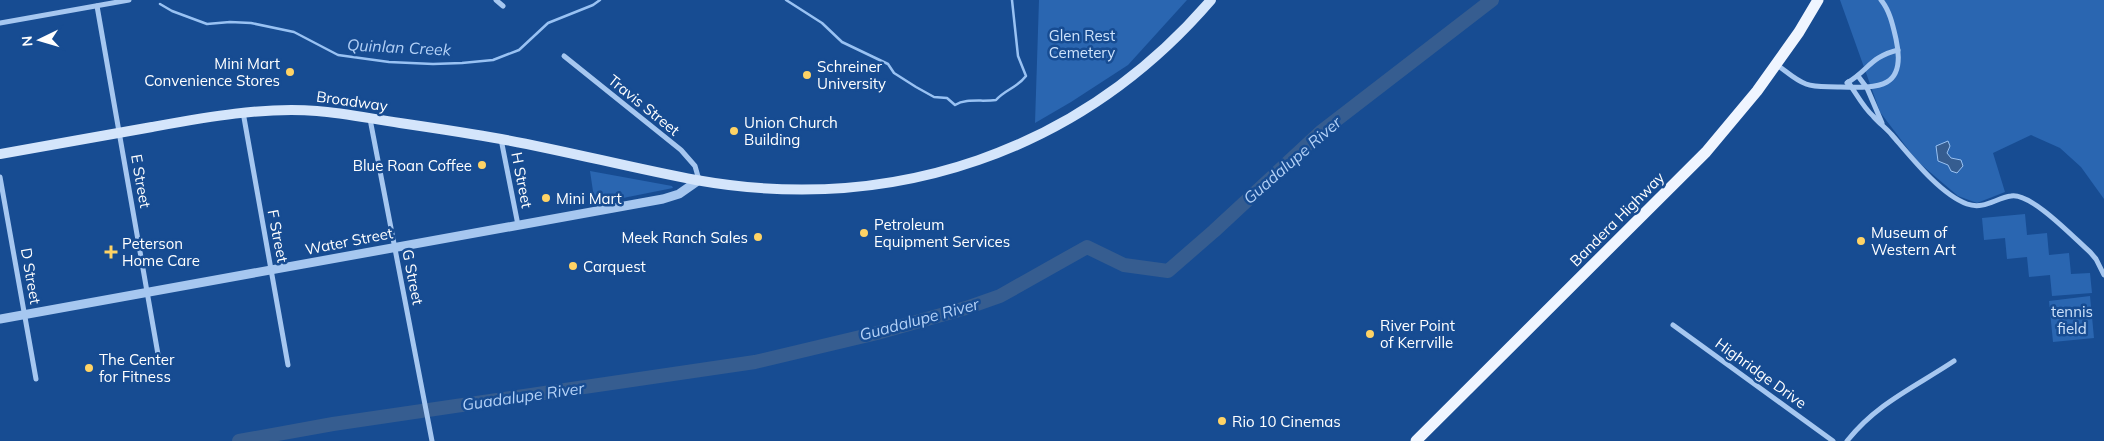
<svg xmlns="http://www.w3.org/2000/svg" width="2104" height="441" font-family="Mulish,sans-serif">
  <rect width="100%" height="100%" fill="#174c92"/>
  <g fill="#2a66b1">
    <path d="M1039,0H1187L1128,65L1071,102L1035,123Z"/>
    <path d="M1840,0H2104V199L2081,167L2060,148L2031,135L1993,153L2005,192L1977,203L1958,196L1917,161L1880,112Z"/>
    <path d="M590,171L672,186L673,188L608,201L607,196L594,198Z"/>
    <path d="M2025,214L2027,235L2047,233L2049,255L2069,253L2071,274L2090,273L2092,293L2052,296L2050,275L2029,277L2027,257L2007,259L2005,238L1984,240L1982,218Z"/>
    <path d="M2090,296L2094,338L2053,342L2049,301Z"/>
  </g>
  <path fill="#365d90" stroke="#99c2f3" d="M1948,141L1950,146L1947,153L1951,158L1961,160L1963,166L1957,173L1951,171L1948,165L1938,161L1936,146Z"/>
  <g fill="none" stroke-linecap="round" stroke-linejoin="round">
    <g stroke="#99c2f3" stroke-width="2.5">
      <path d="M786,0L822,23L842,42L888,64L894,73L916,87L934,97L947,98L955,105C966,98 982,102 996,100C1006,89 1017,88 1026,76L1018,56L1012,0"/>
      <path d="M160,4L172,11L207,24L230,22L251,23L294,32L338,55L389,62L433,64L462,63L493,60L519,50L548,23L593,5L600,0"/>
    </g>
    <path stroke="#365d90" stroke-width="14" d="M239,441L333,424L755,362L877,333L966,308L1000,296L1087,247L1124,265L1168,271L1214,231L1322,131L1492,0"/>
    <g stroke="#a6c7f0" stroke-width="5">
      <path d="M496,0L503,6"/>
      <path d="M97,6L159,360"/>
      <path d="M0,23L129,0"/>
      <path d="M564,56L681,150L695,166L699,180"/>
      <path d="M1777,65C1786,71 1795,80 1806,84C1816,88 1829,86 1840,87C1879,88 1907,89 1896,39C1893,26 1890,11 1881,0"/>
      <path d="M1858,76L1867,88L1882,123"/>
      <path d="M1848,82C1856,93 1863,107 1873,116C1879,123 1886,128 1892,135C1911,157 1940,194 1967,204C1984,210 1996,198 2011,196C2031,192 2075,239 2090,252L2096,259L2104,275"/>
      <path d="M1847,83C1869,70 1870,57 1898,50"/>
      <path d="M243,112L288,365"/>
      <path d="M370,119L432,441"/>
      <path d="M501,139L518,225"/>
      <path d="M0,177L36,379"/>
      <path d="M1673,325L1833,441"/>
      <path d="M1847,441C1877,403 1915,387 1954,361"/>
    </g>
    <path stroke="#a6c7f0" stroke-width="9" d="M0,319L663,199L679,194L699,180"/>
    <path stroke="#d4e5fb" stroke-width="10" d="M0,154C51,145 101,136 152,127C207,117 261,107 317,111C345,113 372,119 400,123C434,128 468,133 501,139C567,151 631,168 696,180C893,215 1080,152 1211,0"/>
    <path stroke="#eff5ff" stroke-width="11" d="M1416,441L1706,152L1757,91L1799,32L1818,0"/>
  </g>
  <g fill="#ffd365" stroke="#174c92" stroke-width="2">
    <circle cx="290" cy="72" r="5"/>
    <circle cx="807" cy="75" r="5"/>
    <circle cx="734" cy="131" r="5"/>
    <circle cx="482" cy="165" r="5"/>
    <circle cx="546" cy="198" r="5"/>
    <circle cx="864" cy="233" r="5"/>
    <circle cx="758" cy="237" r="5"/>
    <circle cx="1861" cy="241" r="5"/>
    <path d="M108.5 244.5h5v5h5v5h-5v5h-5v-5h-5v-5h5z"/>
    <circle cx="573" cy="266" r="5"/>
    <circle cx="1370" cy="334" r="5"/>
    <circle cx="89" cy="368" r="5"/>
    <circle cx="1222" cy="421" r="5"/>
  </g>
  <g text-anchor="middle" dominant-baseline="central" stroke-width="5" stroke-linejoin="round" paint-order="stroke">
    <g font-size="15" fill="#cde2fb" stroke="#174c92">
      <text x="1082" y="35">Glen Rest<tspan x="1082" dy="17">Cemetery</tspan></text>
      <text x="2072" y="311">tennis<tspan x="2072" dy="17">field</tspan></text>
    </g>
    <g font-size="15" fill="#fff" stroke="#174c92" text-anchor="start">
      <text x="280" y="63" text-anchor="end">Mini Mart<tspan x="280" dy="17">Convenience Stores</tspan></text>
      <text x="817" y="66">Schreiner<tspan x="817" dy="17">University</tspan></text>
      <text x="744" y="122">Union Church<tspan x="744" dy="17">Building</tspan></text>
      <text x="472" y="165" text-anchor="end">Blue Roan Coffee</text>
      <text x="556" y="198">Mini Mart</text>
      <text x="874" y="224">Petroleum<tspan x="874" dy="17">Equipment Services</tspan></text>
      <text x="1871" y="232">Museum of<tspan x="1871" dy="17">Western Art</tspan></text>
      <text x="748" y="237" text-anchor="end">Meek Ranch Sales</text>
      <text x="122" y="243">Peterson<tspan x="122" dy="17">Home Care</tspan></text>
      <text x="583" y="266">Carquest</text>
      <text x="1380" y="325">River Point<tspan x="1380" dy="17">of Kerrville</tspan></text>
      <text x="99" y="359">The Center<tspan x="99" dy="17">for Fitness</tspan></text>
      <text x="1232" y="421">Rio 10 Cinemas</text>
    </g>
    <g font-size="15" fill="#fff" stroke="#174c92">
      <text transform="translate(352 101) rotate(8)">Broadway</text>
      <text transform="translate(644 105) rotate(39)">Travis Street</text>
      <text transform="translate(522 180) rotate(79)">H Street</text>
      <text transform="translate(141 181) rotate(80)">E Street</text>
      <text transform="translate(1617 219) rotate(-45)">Bandera Highway</text>
      <text transform="translate(278 236) rotate(79)">F Street</text>
      <text transform="translate(349 241) rotate(-11)">Water Street</text>
      <text transform="translate(31 276) rotate(80)">D Street</text>
      <text transform="translate(413 277) rotate(79)">G Street</text>
      <text transform="translate(1761 373) rotate(36)">Highridge Drive</text>
    </g>
    <g font-size="16" font-style="italic" fill="#b3d1f7" stroke="#174c92">
      <text transform="translate(399 47) rotate(3)">Quinlan Creek</text>
      <text transform="translate(1292 160) rotate(-41)">Guadalupe River</text>
      <text transform="translate(919 319) rotate(-15)">Guadalupe River</text>
      <text transform="translate(523 396) rotate(-8)">Guadalupe River</text>
    </g>
  </g>
  <g transform="translate(40 40) rotate(265)" stroke="#174c92" stroke-width="4" paint-order="stroke">
  <path d="M0-4L9 19L0 12L-9 19Z" fill="#ffffff"/>
  <text y="-8" font-size="14" font-weight="bold" text-anchor="middle" fill="#ffffff">N</text>
  </g>
</svg>
